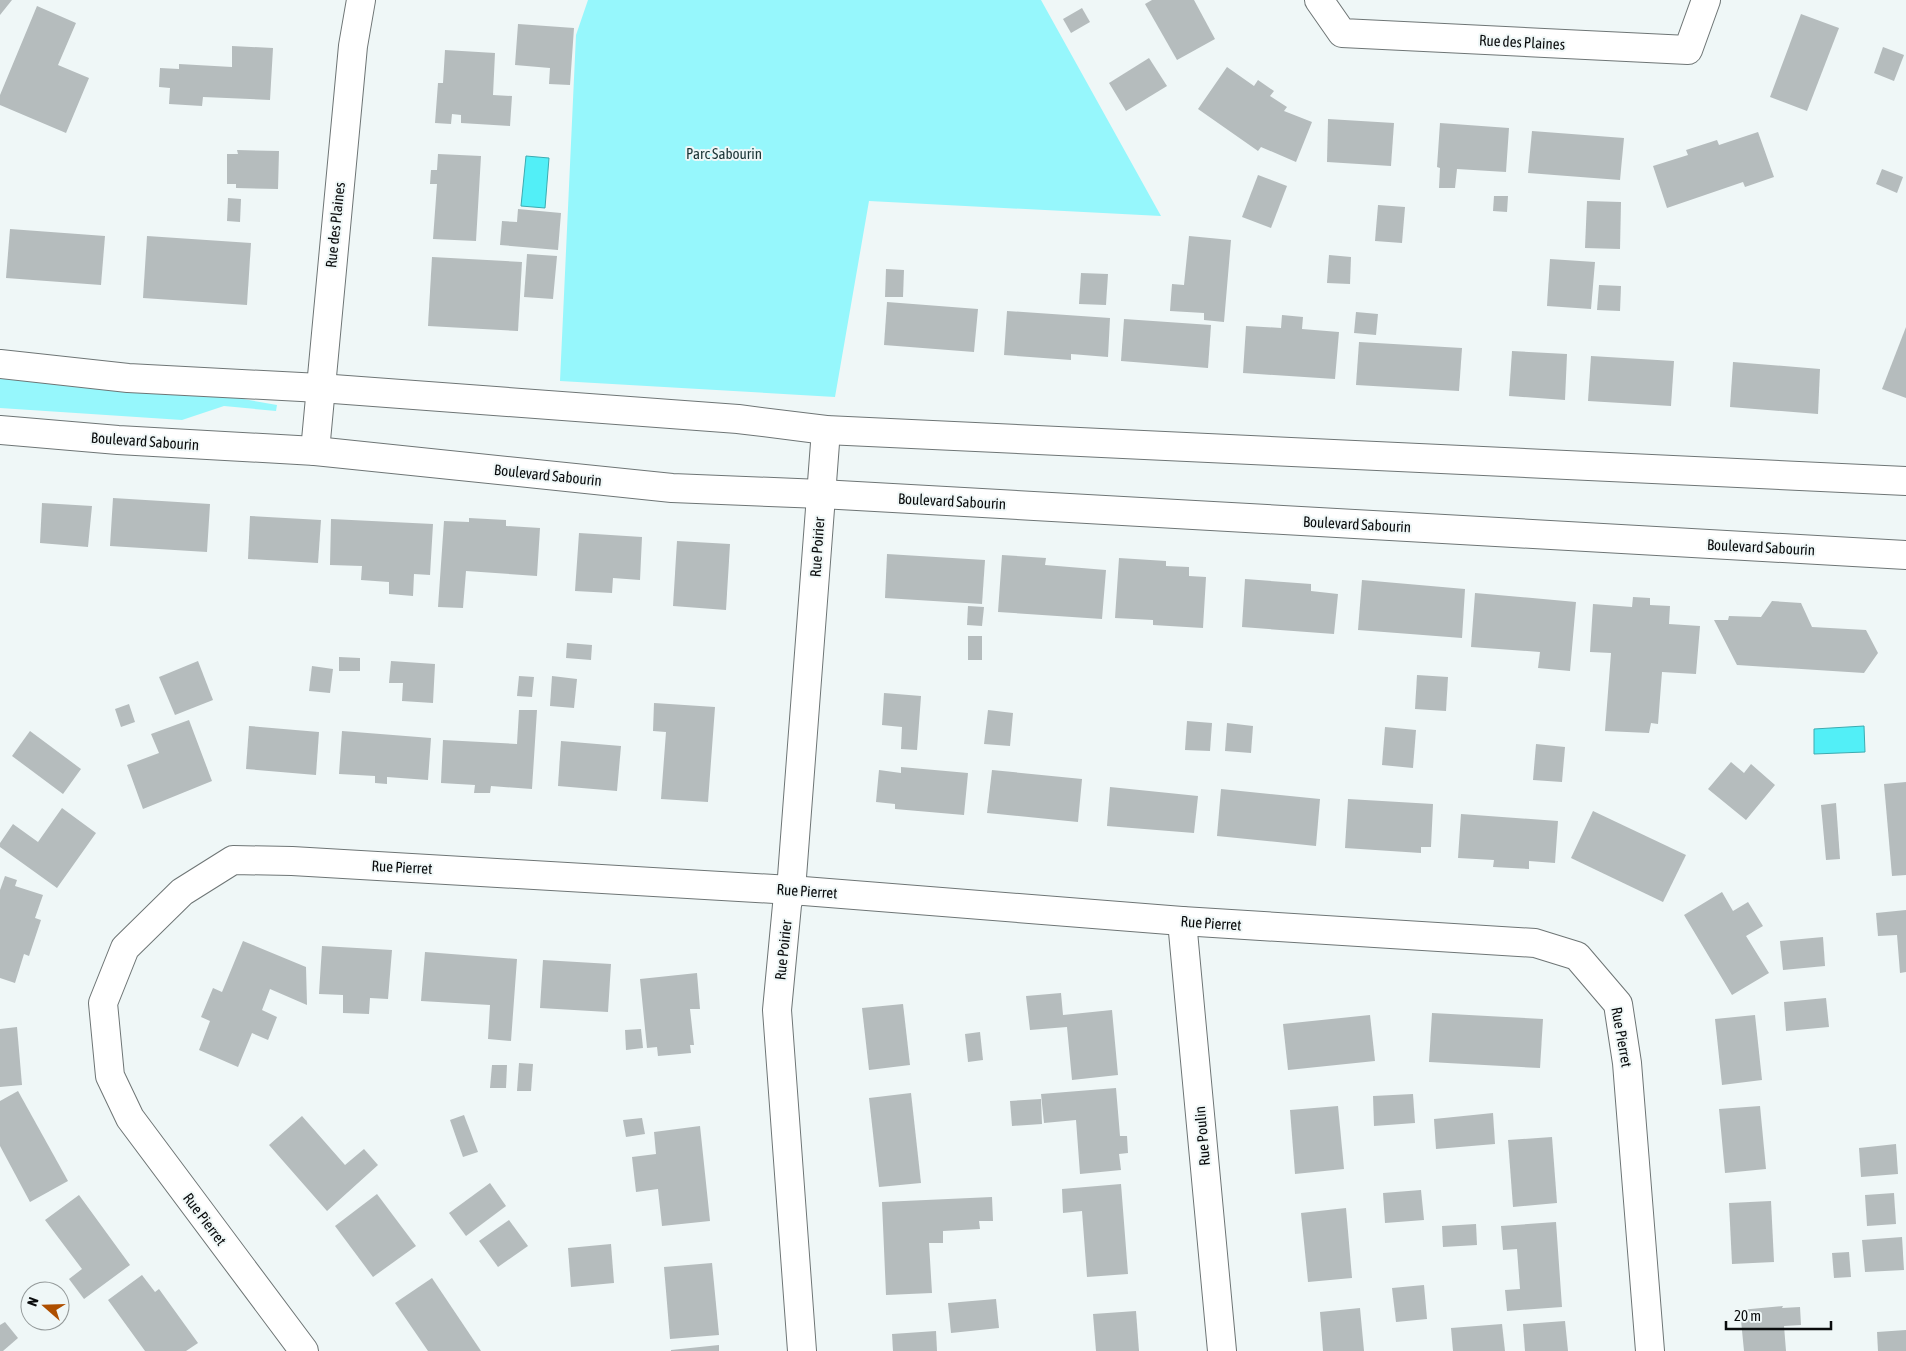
<svg xmlns="http://www.w3.org/2000/svg" width="1906" height="1351" font-family="'Asap Condensed',sans-serif">
  <rect width="100%" height="100%" fill="#eff7f7"/>
  <g fill="#96f7fc">
    <path d="M588,0H1041L1161,216L869,201L835,397L560,381L576,35Z"/>
    <path d="M0,378L193,390L277,405L276,411L224,406L182,420L0,408Z"/>
  </g>
  <g fill="#52eff7" stroke="#3cabb1">
    <path d="M526,156L549,158L545,208L521,206Z"/>
    <path d="M1864,726L1865,752L1814,754V729Z"/>
  </g>
  <g fill="#b5bcbd">
    <path d="M0,0H12L0,15Z"/>
    <path d="M1152,0H1194L1215,39L1177,60L1145,4Z"/>
    <path d="M37,6L76,23L58,65L89,78L66,133L0,105V95Z"/>
    <path d="M1082,8L1090,22L1071,33L1063,19Z"/>
    <path d="M1801,14L1839,28L1807,111L1770,97Z"/>
    <path d="M518,24L574,28L570,85L549,84L550,68L515,65Z"/>
    <path d="M232,46L273,48L270,100L203,97L202,106L169,104L170,88L159,87L160,68L179,69V64L232,67Z"/>
    <path d="M1883,47L1904,55L1894,81L1874,73Z"/>
    <path d="M445,50L495,53L493,95L512,96L510,126L461,123V115L452,114L451,124L435,123L438,83H443Z"/>
    <path d="M1149,58L1167,86L1126,111L1109,83Z"/>
    <path d="M1227,67L1254,86L1258,80L1274,91L1270,96L1287,107L1284,111L1312,122L1296,162L1261,147L1258,151L1198,109Z"/>
    <path d="M1328,119L1394,123L1391,166L1327,162Z"/>
    <path d="M1440,123L1509,128L1506,172L1457,169L1455,188H1439L1440,168L1437,167Z"/>
    <path d="M1532,131L1624,138L1620,180L1528,173Z"/>
    <path d="M1758,132L1774,177L1745,187L1743,182L1667,208L1653,166L1688,155L1686,150L1717,140L1719,145Z"/>
    <path d="M237,150L279,151L278,189L236,188V184H227V154H238Z"/>
    <path d="M438,154L481,156L476,241L433,239L437,184H430L431,170H437Z"/>
    <path d="M1882,169L1903,177L1897,193L1876,184Z"/>
    <path d="M1258,175L1287,186L1271,228L1242,217Z"/>
    <path d="M1494,196H1508L1507,212L1493,211Z"/>
    <path d="M228,198L241,199L240,222L227,221Z"/>
    <path d="M1587,201L1621,202L1620,249L1585,248Z"/>
    <path d="M1378,205L1405,207L1402,243L1375,241Z"/>
    <path d="M518,209L561,213L558,250L500,245L502,221L517,222Z"/>
    <path d="M10,229L105,236L101,285L6,278Z"/>
    <path d="M147,236L251,243L247,305L143,298Z"/>
    <path d="M1189,236L1231,240L1224,322L1204,320V313L1170,311L1172,284L1184,285Z"/>
    <path d="M527,254L557,256L553,299L524,297Z"/>
    <path d="M1329,255L1351,257L1350,284L1327,283Z"/>
    <path d="M432,257L522,262L518,331L428,326Z"/>
    <path d="M1550,259L1595,262L1591,309L1547,306Z"/>
    <path d="M886,269L904,270L903,297H885Z"/>
    <path d="M1081,273L1108,274L1106,305L1079,304Z"/>
    <path d="M1599,285L1621,286L1620,311L1597,310Z"/>
    <path d="M887,302L978,309L974,352L884,345Z"/>
    <path d="M1007,311L1110,318L1108,357L1071,354V360L1004,355Z"/>
    <path d="M1356,312L1378,314L1376,335L1354,333Z"/>
    <path d="M1282,315L1303,317L1302,329L1339,332L1335,379L1243,373L1246,326L1281,328Z"/>
    <path d="M1124,319L1211,325L1208,368L1121,361Z"/>
    <path d="M1906,327V398L1882,389Z"/>
    <path d="M1359,342L1462,348L1459,391L1356,385Z"/>
    <path d="M1512,351L1567,354L1565,400L1509,396Z"/>
    <path d="M1591,356L1674,361L1671,406L1588,401Z"/>
    <path d="M1733,362L1820,369L1818,414L1730,407Z"/>
    <path d="M113,498L210,504L207,552L110,546Z"/>
    <path d="M42,503L92,506L88,547L40,543Z"/>
    <path d="M250,516L321,520L318,563L248,559Z"/>
    <path d="M469,518L506,520V526L540,528L537,576L466,571L463,608L438,607L444,521L469,522Z"/>
    <path d="M331,519L433,524L430,575L414,574L413,596L389,594V582L361,580L362,566L330,565Z"/>
    <path d="M579,533L642,537L640,580L613,578L612,593L575,591Z"/>
    <path d="M677,541L730,544L726,610L673,606Z"/>
    <path d="M887,554L985,560L982,604L885,598Z"/>
    <path d="M1002,555L1046,558L1045,565L1106,570L1102,619L998,612Z"/>
    <path d="M1119,558L1166,561V566L1189,567V576L1206,577L1203,628L1153,625V620L1115,618Z"/>
    <path d="M1245,579L1311,584V591L1338,594L1334,634L1242,627Z"/>
    <path d="M1362,580L1465,589L1462,638L1358,630Z"/>
    <path d="M1475,593L1576,602L1570,671L1538,668L1540,652L1471,647Z"/>
    <path d="M1633,597L1650,598V605L1670,606L1669,624L1700,626L1696,674L1662,672L1658,724L1651,723L1649,733L1605,731L1611,653L1590,652L1593,604L1632,607Z"/>
    <path d="M1772,601L1801,603L1812,627L1866,630L1878,653L1864,673L1737,665L1714,620H1728L1729,616L1761,617Z"/>
    <path d="M968,606L984,607L982,626L967,625Z"/>
    <rect x="968" y="636" width="14" height="24"/>
    <path d="M567,643L592,645L591,660L566,658Z"/>
    <path d="M339,657L360,658V671H339Z"/>
    <path d="M198,661L213,700L175,715L159,677Z"/>
    <path d="M391,661L435,664L433,703L402,701L403,683H389Z"/>
    <path d="M312,666L333,669L330,693L309,691Z"/>
    <path d="M1417,675L1448,677L1446,711L1415,709Z"/>
    <path d="M519,676L534,677L532,697L517,696Z"/>
    <path d="M552,676L577,679L574,708L550,706Z"/>
    <path d="M884,693L921,696L917,750L901,749L902,727L882,725Z"/>
    <path d="M654,703L715,707L708,802L661,799L666,732L653,731Z"/>
    <path d="M129,704L135,722L121,727L115,709Z"/>
    <path d="M519,710H537L532,789L491,786L490,793H474L475,785L441,783L443,740L517,744Z"/>
    <path d="M988,710L1013,713L1010,746L984,744Z"/>
    <path d="M189,720L212,781L143,809L127,765L159,753L151,734Z"/>
    <path d="M1187,721L1212,723L1210,751L1185,750Z"/>
    <path d="M1227,723L1253,726L1251,753L1225,751Z"/>
    <path d="M249,726L319,732L316,775L246,769Z"/>
    <path d="M1385,727L1416,730L1413,768L1382,765Z"/>
    <path d="M30,731L81,769L63,794L12,756Z"/>
    <path d="M342,731L431,738L428,780L387,777V784L375,783V776L339,774Z"/>
    <path d="M561,741L621,746L617,791L558,786Z"/>
    <path d="M1536,744L1565,747L1562,782L1533,780Z"/>
    <path d="M1731,762L1744,773L1751,764L1775,785L1746,820L1708,789Z"/>
    <path d="M901,767L968,773L964,815L895,809V804L876,802L879,770L901,773Z"/>
    <path d="M992,770L1082,779L1078,822L987,813Z"/>
    <path d="M1906,782V875L1892,876L1884,784Z"/>
    <path d="M1110,787L1198,796L1194,833L1107,826Z"/>
    <path d="M1221,789L1320,799L1316,846L1217,836Z"/>
    <path d="M1348,799L1433,804L1431,847H1421V853L1345,848Z"/>
    <path d="M1836,803L1840,859L1826,860L1821,805Z"/>
    <path d="M62,808L96,833L57,888L0,847V843L13,824L38,842Z"/>
    <path d="M1593,811L1686,855L1663,902L1571,858Z"/>
    <path d="M1461,814L1558,821L1555,863L1529,861V869L1493,867L1494,860L1458,858Z"/>
    <path d="M5,876L17,880L15,886L43,895L35,918L41,920L29,956L24,954L15,983L0,978V890Z"/>
    <path d="M1722,892L1733,911L1748,902L1763,926L1746,936L1769,973L1732,995L1684,915Z"/>
    <path d="M1906,910V972L1900,973L1897,935L1878,936L1876,913Z"/>
    <path d="M1823,937L1825,966L1783,970L1780,941Z"/>
    <path d="M243,941L306,967L307,1005L270,989L262,1010L277,1017L268,1040L252,1033L238,1067L199,1050L210,1021L201,1017L213,988L222,992Z"/>
    <path d="M322,946L392,950L388,999L370,998L369,1014L343,1013V995L319,994Z"/>
    <path d="M425,952L517,959L511,1041L488,1039L490,1005L421,1001Z"/>
    <path d="M543,960L611,964L608,1012L540,1008Z"/>
    <path d="M697,973L700,1009H690L694,1045H690L691,1053L658,1056L657,1047L647,1048L640,979Z"/>
    <path d="M1061,993L1063,1015L1112,1010L1118,1075L1072,1080L1067,1027L1030,1030L1026,996Z"/>
    <path d="M1826,998L1829,1027L1786,1031L1784,1002Z"/>
    <path d="M903,1004L910,1065L869,1070L862,1008Z"/>
    <path d="M1432,1013L1543,1019L1540,1068L1429,1062Z"/>
    <path d="M1370,1015L1375,1061L1288,1070L1283,1024Z"/>
    <path d="M1755,1015L1762,1080L1722,1085L1715,1019Z"/>
    <path d="M17,1027L22,1085L0,1087V1029Z"/>
    <path d="M641,1029L643,1048L626,1050L625,1030Z"/>
    <path d="M980,1032L983,1060L968,1062L965,1034Z"/>
    <path d="M519,1063L533,1064L531,1091H517Z"/>
    <path d="M492,1065H507L506,1088H490Z"/>
    <path d="M1116,1088L1120,1136H1127L1128,1153L1119,1154L1121,1170L1080,1174L1076,1120L1044,1123L1041,1094Z"/>
    <path d="M18,1091L68,1181L30,1202L0,1146V1101Z"/>
    <path d="M911,1093L921,1183L879,1187L869,1098Z"/>
    <path d="M1413,1094L1415,1123L1374,1126L1373,1096Z"/>
    <path d="M1041,1099L1042,1124L1012,1126L1010,1101Z"/>
    <path d="M1338,1106L1344,1169L1295,1174L1290,1110Z"/>
    <path d="M1760,1106L1766,1169L1725,1173L1719,1109Z"/>
    <path d="M1493,1113L1495,1144L1436,1149L1434,1119Z"/>
    <path d="M464,1115L478,1152L463,1157L450,1120Z"/>
    <path d="M302,1116L345,1165L364,1149L378,1165L327,1211L269,1145Z"/>
    <path d="M642,1118L645,1134L626,1137L623,1120Z"/>
    <path d="M700,1126L710,1221L662,1226L658,1189L636,1192L632,1157L656,1154L654,1132Z"/>
    <path d="M1552,1137L1557,1203L1513,1207L1508,1140Z"/>
    <path d="M1896,1144L1898,1174L1861,1177L1859,1148Z"/>
    <path d="M490,1183L506,1206L466,1236L449,1213Z"/>
    <path d="M1121,1184L1128,1274L1087,1277L1082,1211L1063,1213L1062,1189Z"/>
    <path d="M1421,1190L1424,1220L1385,1223L1383,1193Z"/>
    <path d="M1894,1193L1896,1224L1867,1226L1865,1195Z"/>
    <path d="M377,1194L416,1246L373,1277L335,1226Z"/>
    <path d="M79,1195L130,1265L84,1299L69,1279L82,1269L45,1220Z"/>
    <path d="M992,1197L993,1221H979L980,1229L943,1231V1243H929L932,1293L886,1295L882,1202Z"/>
    <path d="M1771,1201L1774,1262L1732,1264L1729,1203Z"/>
    <path d="M1346,1208L1352,1278L1308,1282L1301,1213Z"/>
    <path d="M509,1220L528,1246L498,1267L479,1241Z"/>
    <path d="M1556,1222L1562,1307L1507,1311L1505,1290L1520,1289L1517,1249L1503,1250L1501,1226Z"/>
    <path d="M1476,1224L1477,1245L1443,1247L1442,1226Z"/>
    <path d="M1902,1237L1904,1270L1865,1272L1862,1240Z"/>
    <path d="M611,1244L614,1283L571,1287L568,1248Z"/>
    <path d="M1849,1252L1851,1277L1834,1278L1832,1253Z"/>
    <path d="M712,1263L719,1335L670,1339L664,1267Z"/>
    <path d="M142,1275L155,1292L159,1289L198,1343L186,1351H145L108,1300Z"/>
    <path d="M432,1278L481,1351H428L395,1303Z"/>
    <path d="M1424,1285L1427,1319L1396,1322L1392,1288Z"/>
    <path d="M996,1299L999,1328L951,1333L948,1303Z"/>
    <path d="M1783,1306L1782,1308L1800,1307L1801,1325L1784,1326L1786,1351H1744L1740,1310Z"/>
    <path d="M1360,1308L1364,1351H1323L1320,1312Z"/>
    <path d="M1136,1311L1139,1351H1096L1093,1314Z"/>
    <path d="M1565,1321L1568,1351H1525L1523,1324Z"/>
    <path d="M5,1322L18,1338L3,1351H0V1325Z"/>
    <path d="M1502,1324L1505,1351H1453L1451,1328Z"/>
    <path d="M1906,1330V1351H1878L1877,1332Z"/>
    <path d="M936,1331L937,1351H893L892,1334Z"/>
    <path d="M719,1345V1351H671V1350Z"/>
  </g>
  <g fill="none" stroke-linecap="round" stroke-linejoin="round">
    <defs>
      <g id="street">
        <path d="M1319,0L1342,33L1688,50L1706,0"/>
        <path d="M315,451L353,46L361,0"/>
        <path d="M1182,921L1222,1351"/>
        <path d="M304,1351L130,1118L110,1076L103,1003L125,948L182,892L233,860L292,861L791,890L1182,921L1535,943L1577,956L1618,1004L1627,1063L1650,1351"/>
        <path d="M802,1351L777,1010L787,905L791,890L826,430"/>
      </g>
      <g id="secondary">
        <path d="M0,364L128,378L320,388L738,419L826,430L1906,481"/>
        <path d="M0,430L118,440L315,451L672,488L821,494L1906,555"/>
      </g>
    </defs>
    <use href="#street" stroke="#6e7575" stroke-width="30"/>
    <use href="#secondary" stroke="#6e7575" stroke-width="30"/>
    <use href="#street" stroke="#fff" stroke-width="28"/>
    <use href="#secondary" stroke="#fff" stroke-width="28"/>
  </g>
  <g text-anchor="middle" dominant-baseline="central" stroke-width="4" stroke-linejoin="round" paint-order="stroke">
    <g font-size="15" fill="#0a0c0d" stroke="#eff7f7">
      <text transform="translate(1522 42) rotate(3)">Rue des Plaines</text>
      <text transform="translate(335 225) rotate(-84)">Rue des Plaines</text>
      <text transform="translate(145 441) rotate(4)">Boulevard Sabourin</text>
      <text transform="translate(548 475) rotate(6)">Boulevard Sabourin</text>
      <text transform="translate(952 501) rotate(3)">Boulevard Sabourin</text>
      <text transform="translate(1357 524) rotate(3)">Boulevard Sabourin</text>
      <text transform="translate(817 547) rotate(-86)">Rue Poirier</text>
      <text transform="translate(1761 547) rotate(3)">Boulevard Sabourin</text>
      <text transform="translate(402 867) rotate(3)">Rue Pierret</text>
      <text transform="translate(807 891) rotate(4)">Rue Pierret</text>
      <text transform="translate(1211 923) rotate(4)">Rue Pierret</text>
      <text transform="translate(783 950) rotate(-84)">Rue Poirier</text>
      <text transform="translate(1622 1037) rotate(80)">Rue Pierret</text>
      <text transform="translate(1202 1136) rotate(-95)">Rue Poulin</text>
      <text transform="translate(205 1219) rotate(53)">Rue Pierret</text>
    </g>
    <g font-size="15" fill="#1a3435" stroke="#eff7f7">
      <text x="724" y="153">Parc Sabourin</text>
    </g>
  </g>
  <g transform="translate(45 1306) rotate(290)"><circle r="24" fill="#eff7f7" stroke="#939999"/>
  <path d="M0-4L9 19L0 12L-9 19Z" fill="#ae4f00"/>
  <text y="-8" font-size="14" font-weight="bold" text-anchor="middle" fill="#0a0c0d">N</text>
  </g>
  <path d="M1726 1321v8h105v-8" fill="none" stroke="#0a0c0d" stroke-width="2.5"/>
  <text x="1734" y="1321" font-size="15" fill="#0a0c0d" stroke="#eff7f7" stroke-width="4" paint-order="stroke">20 m</text>
</svg>
